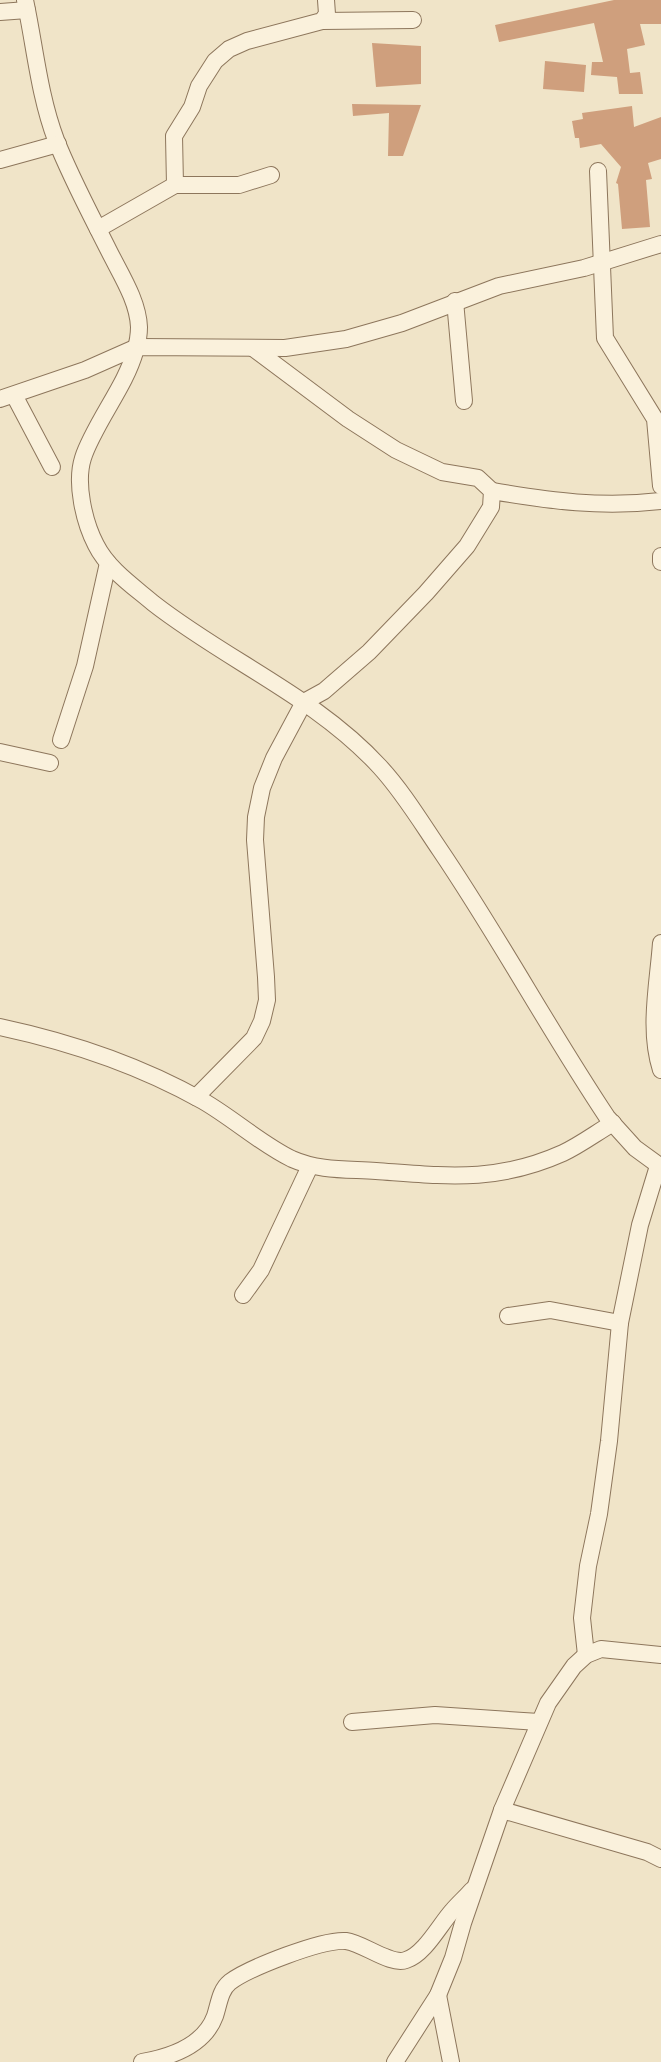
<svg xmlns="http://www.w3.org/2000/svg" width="661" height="2062" font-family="Spectral,serif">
  <rect width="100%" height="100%" fill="#f0e4c8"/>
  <g fill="#cf9f7d">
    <path d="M614,0H661V24H640L645,45L627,49L630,73L640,72L643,94H619L617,77L591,75L592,62H603L594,23L499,42L495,25Z"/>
    <path d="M372,43L421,46V84L376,87Z"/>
    <path d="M545,61L586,65L584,92L543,89Z"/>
    <path d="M352,104L421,105L403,156H388L389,113L353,116Z"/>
    <path d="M632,106L634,127L661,117V159L648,163L652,179L646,180L650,227L622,229L618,184L616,183L621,167L601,144L580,148L579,138H575L572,121L583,119L582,113Z"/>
  </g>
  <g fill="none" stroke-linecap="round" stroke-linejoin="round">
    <defs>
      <g id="minor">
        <path d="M25,0C35,47 39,95 56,140C71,178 91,215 109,251C121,275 138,301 139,327C139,346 132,363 124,379C112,403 90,435 83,458C75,483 84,522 96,545C108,569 133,586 153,603C227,661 316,697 380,767C403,792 421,822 440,850C499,937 549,1030 607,1117L635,1148L661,1167"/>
        <path d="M0,12L27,10"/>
        <path d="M322,21L413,20"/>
        <path d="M0,160L58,144"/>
        <path d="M598,171L605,338L655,419L661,486"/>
        <path d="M175,185H239L271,175"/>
        <path d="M98,229L175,185L174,136L192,107L199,86L215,61L229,49L247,41L322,21L327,14L326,0"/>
        <path d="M455,301L464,401"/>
        <path d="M14,395L52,467"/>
        <path d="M0,399L85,370L137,347L285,348L346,339L402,323L499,286L584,268L661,244"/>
        <path d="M492,491C552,501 601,508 661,501"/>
        <path d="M661,556V562"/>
        <path d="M61,740L85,666L108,563"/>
        <path d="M0,752L50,763"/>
        <path d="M661,943C658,984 648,1030 661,1070"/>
        <path d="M0,1027C70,1042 141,1066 203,1101C234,1119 261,1144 292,1159C319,1171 347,1169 376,1171C446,1176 496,1183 563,1153C580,1145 596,1133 613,1123"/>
        <path d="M196,1097L254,1038L262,1021L267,1000L266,977L255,840L256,817L262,788L274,758L304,702L324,691L369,652L426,593L467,546L491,507L492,491L478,478L442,472L396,450L348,419L253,348"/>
        <path d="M243,1295L261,1270L310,1166"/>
        <path d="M508,1316L550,1310L620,1323"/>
        <path d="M586,1655L582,1618L588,1566L599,1514L609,1441L620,1323L640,1225L658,1166"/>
        <path d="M352,1722L435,1715L539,1722"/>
        <path d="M502,1810L647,1852L661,1859"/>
        <path d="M438,1995L451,2062"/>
        <path d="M142,2062C171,2057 204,2046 215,2016C219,2004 220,1990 230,1982C249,1968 322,1939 346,1941C363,1943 391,1966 406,1960C425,1954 440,1924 453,1910C459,1903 466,1897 472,1890"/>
        <path d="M395,2062L438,1995L453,1958L463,1923L502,1810L548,1703L574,1666L586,1655L601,1649L661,1655"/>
      </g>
    </defs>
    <use href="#minor" stroke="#8d765c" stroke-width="18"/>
    <use href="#minor" stroke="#faf1dc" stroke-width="16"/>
  </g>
</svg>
